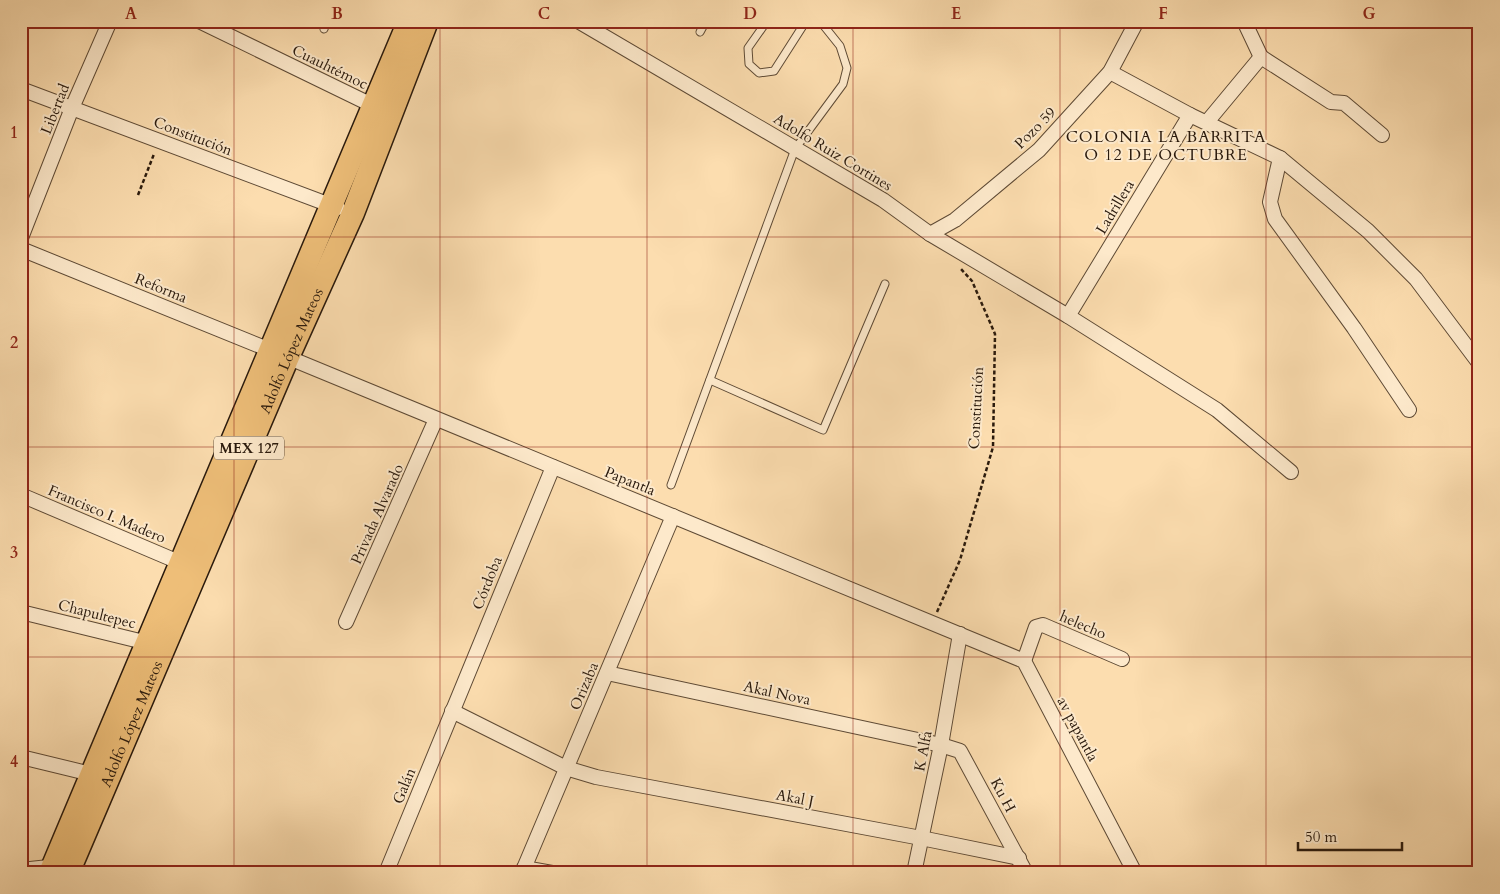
<svg xmlns="http://www.w3.org/2000/svg" width="1500" height="894" font-family="Cardo,serif">
  <rect width="100%" height="100%" fill="#fcddaf"/>
  <filter id="stains"><feTurbulence type="fractalNoise" baseFrequency=".004" numOctaves="4"/><feColorMatrix values="0 0 0 0 .2 0 0 0 0 .09 0 0 0 0 .02 0 0 0 .5 -.17"/></filter>
  <radialGradient id="worn" r=".72"><stop offset=".6" stop-color="#630" stop-opacity="0"/><stop offset="1" stop-color="#630" stop-opacity=".3"/></radialGradient>
  <g fill="none" stroke-linecap="round" stroke-linejoin="round">
    <defs>
      <g id="service">
        <path d="M767,21L748,48L749,64L759,73L774,71L806,21"/>
        <path d="M324,29L327,21"/>
        <path d="M700,32L706,21"/>
        <path d="M710,380L823,430L885,284"/>
        <path d="M671,485L795,149L843,84L847,68L840,46L820,21"/>
      </g>
      <g id="minor">
        <path d="M199,21L380,109"/>
        <path d="M578,21L883,200L930,234L1068,316L1217,410L1291,472"/>
        <path d="M1244,21L1261,57"/>
        <path d="M1261,57L1331,102L1344,103L1382,135"/>
        <path d="M1110,72L1190,115L1280,158L1270,202L1275,219L1354,328L1409,410"/>
        <path d="M21,89L338,208"/>
        <path d="M1207,122L1261,57"/>
        <path d="M1280,158L1368,231L1416,279L1479,363"/>
        <path d="M930,234L955,220L1039,150L1110,72L1137,21"/>
        <path d="M21,238L72,108L110,21"/>
        <path d="M21,249L270,350L1024,661L1135,873"/>
        <path d="M1068,316L1190,115"/>
        <path d="M21,495L181,563"/>
        <path d="M21,612L152,644"/>
        <path d="M346,622L436,419"/>
        <path d="M1024,661L1036,627L1043,625L1122,659"/>
        <path d="M607,673L941,745L960,751L1026,873"/>
        <path d="M452,711L566,768L596,777L921,838L1019,858"/>
        <path d="M21,757L91,774"/>
        <path d="M524,868L552,873"/>
        <path d="M21,870L58,866"/>
        <path d="M386,873L553,467"/>
        <path d="M522,873L673,516"/>
        <path d="M914,873L941,745L960,634"/>
      </g>
      <g id="primary">
        <path d="M50,873L409,21"/>
        <path id="s1" d="M68,873L288,357L353,213L427,21"/>
      </g>
    </defs>
    <use href="#service" stroke="#5e4a35" stroke-width="9"/>
    <use href="#minor" stroke="#5e4a35" stroke-width="16"/>
    <use href="#primary" stroke="#29190c" stroke-width="25"/>
    <g stroke="#29190c" stroke-width="2.5" stroke-dasharray="4 2.5" stroke-linecap="butt">
      <path d="M138,195L154,154"/>
      <path d="M937,612L960,560L993,447L995,334L972,281L961,269"/>
    </g>
    <use href="#service" stroke="#fde9cb" stroke-width="7"/>
    <use href="#minor" stroke="#fde9cb" stroke-width="14"/>
    <use href="#primary" stroke="#eebe78" stroke-width="22"/>
  </g>
  <path fill="none" stroke="#8f2418" stroke-width="1" stroke-opacity="0.55" d="M234,21V873M440,21V873M647,21V873M853,21V873M1060,21V873M1266,21V873M21,237H1479M21,447H1479M21,657H1479"/>
  <g text-anchor="middle" dominant-baseline="central" stroke-width="4" stroke-linejoin="round" paint-order="stroke">
    <rect fill="#fde9cb" stroke="#695745" stroke-width="1" x="214" y="436.5" width="70" height="23" rx="4"/>
    <g font-size="14" font-weight="bold" fill="#29190c">
      <text x="249" y="448">MEX 127</text>
    </g>
    <g font-size="15" fill="#29190c" stroke="#fde9cb">
      <text transform="translate(330 67) rotate(26)">Cuauhtémoc</text>
      <text transform="translate(55 109) rotate(-68)">Libertad</text>
      <text transform="translate(1035 128) rotate(-45)">Pozo 59</text>
      <text transform="translate(193 136) rotate(21)">Constitución</text>
      <text transform="translate(833 152) rotate(31)">Adolfo Ruiz Cortines</text>
      <text transform="translate(1115 207) rotate(-59)">Ladrillera</text>
      <text transform="translate(161 288) rotate(22)">Reforma</text>
      <text stroke="none"><textPath href="#s1" startOffset="568">Adolfo López Mateos</textPath></text>
      <text transform="translate(976 408) rotate(-87)">Constitución</text>
      <text transform="translate(630 481) rotate(22)">Papantla</text>
      <text transform="translate(107 514) rotate(23)">Francisco I. Madero</text>
      <text transform="translate(377 514) rotate(-66)">Privada Alvarado</text>
      <text transform="translate(487 583) rotate(-68)">Córdoba</text>
      <text transform="translate(97 614) rotate(14)">Chapultepec</text>
      <text transform="translate(1083 625) rotate(23)">helecho</text>
      <text transform="translate(584 686) rotate(-67)">Orizaba</text>
      <text transform="translate(777 693) rotate(12)">Akal Nova</text>
      <text stroke="none"><textPath href="#s1" startOffset="162">Adolfo López Mateos</textPath></text>
      <text transform="translate(1078 729) rotate(62)">av papantla</text>
      <text transform="translate(923 751) rotate(-79)">K Alfa</text>
      <text transform="translate(404 786) rotate(-68)">Galán</text>
      <text transform="translate(1003 795) rotate(62)">Ku H</text>
      <text transform="translate(795 798) rotate(11)">Akal J</text>
    </g>
    <g font-size="16" letter-spacing="1" fill="#29190c" stroke="#fde9cb">
      <text x="1166" y="137">COLONIA LA BARRITA<tspan x="1166" dy="18">O 12 DE OCTUBRE</tspan></text>
    </g>
  </g>
  <rect width="1500" height="894" fill="none" stroke="#fcddaf" stroke-width="55"/>
  <path d="M1298 842v8h104v-8" fill="none" stroke="#29190c" stroke-width="2.5"/>
  <text x="1305" y="842" font-size="15" fill="#29190c" stroke="#fde9cb" stroke-width="4" paint-order="stroke">50 m</text>
  <rect x="28" y="28" width="1444" height="838" fill="none" stroke="#8f2418" stroke-width="2"/>
  <g font-size="16" text-anchor="middle" font-weight="bold" fill="#8f2418">
    <text x="131" y="19">A</text>
    <text x="337" y="19">B</text>
    <text x="544" y="19">C</text>
    <text x="750" y="19">D</text>
    <text x="956" y="19">E</text>
    <text x="1163" y="19">F</text>
    <text x="1369" y="19">G</text>
    <text x="14" y="138">1</text>
    <text x="14" y="348">2</text>
    <text x="14" y="558">3</text>
    <text x="14" y="767">4</text>
  </g>
  <rect width="100%" height="100%" filter="url(#stains)"/>
  <rect width="100%" height="100%" fill="url(#worn)"/>
</svg>
